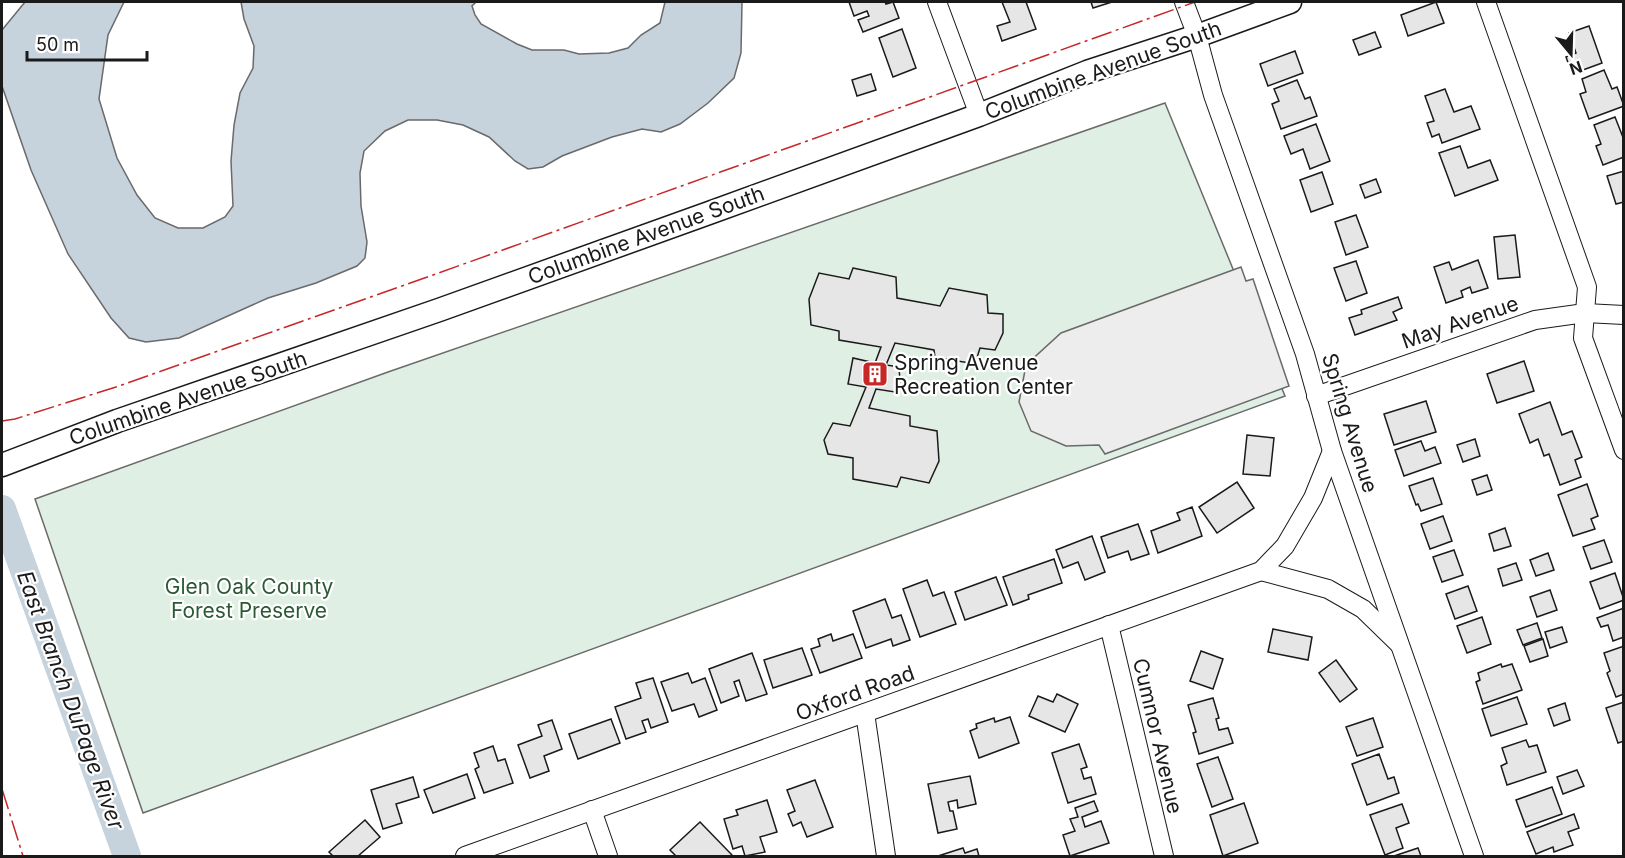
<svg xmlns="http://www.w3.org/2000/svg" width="1625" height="858" font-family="Inter,sans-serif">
  <rect width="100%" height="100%" fill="#fff"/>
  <path fill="#e0efe3" stroke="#6a6a6a" stroke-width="1.5" d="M1165,103L1285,396L143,813L35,499L388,372Z"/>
  <path fill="#ededed" stroke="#6a6a6a" stroke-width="1.5" d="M1241,267L1246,281L1253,279L1289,386L1105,454L1099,445L1066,446L1031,431L1019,402L1026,365L1061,333Z"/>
  <path fill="#c6d2dc" stroke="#6a6a6a" stroke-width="1.5" d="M25,2H124L108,35L99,99L117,158L137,195L155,218L178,228H203L225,217L233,206L231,161L234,125L240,93L253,68L254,46L244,19L241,2H476L472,6L475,15L481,24L517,44L532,50H564L579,54L609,53L628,48L641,35L660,23L665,2H742L741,53L734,78L708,103L680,124L661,132L642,129L612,137L562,156L543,167L528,169L515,161L489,137L463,125L437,120H408L385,131L364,151L360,173L361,206L367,242L365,258L357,266L316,283L268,298L179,338L146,342L129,338L111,318L68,254L31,170L2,86V30Z"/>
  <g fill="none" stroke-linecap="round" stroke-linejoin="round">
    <path stroke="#c6d2dc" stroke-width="28" d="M2,509L127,856"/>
  </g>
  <g fill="#e6e6e6" stroke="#1a1a1a" stroke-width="1.5">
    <path d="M849,2H885L886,4L893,2L899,18L863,32L858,20L869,16L867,11L854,16Z"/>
    <path d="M1002,2H1026L1036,29L1002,41L997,26L1010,22Z"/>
    <path d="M1091,2H1112L1093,8Z"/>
    <path d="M1436,2L1444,23L1408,36L1401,15Z"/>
    <path d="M1589,26L1602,63L1572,74L1566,57L1576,53L1569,33Z"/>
    <path d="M902,29L916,68L893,77L879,38Z"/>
    <path d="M1375,32L1381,47L1359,55L1353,40Z"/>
    <path d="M1295,51L1303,73L1268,86L1260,64Z"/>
    <path d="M1604,70L1612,89L1617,87L1624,106L1589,119L1580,94L1586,92L1582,79Z"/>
    <path d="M871,74L876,90L857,96L852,80Z"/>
    <path d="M1297,80L1305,99L1310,97L1317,116L1281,129L1272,104L1279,101L1274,89Z"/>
    <path d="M1445,89L1454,112L1471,106L1480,129L1442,143L1439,134L1432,137L1427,123L1434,121L1425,96Z"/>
    <path d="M1615,117L1624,140V157L1603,165L1596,146L1601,144L1594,125Z"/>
    <path d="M1316,124L1330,161L1310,169L1303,149L1291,154L1284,136Z"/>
    <path d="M1460,146L1468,168L1490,160L1498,180L1455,196L1439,153Z"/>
    <path d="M1624,171V202L1616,204L1607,176Z"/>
    <path d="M1322,172L1333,204L1311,212L1300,180Z"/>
    <path d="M1376,179L1381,192L1365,198L1360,185Z"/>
    <path d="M1356,215L1368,247L1346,255L1335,222Z"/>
    <path d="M1515,235L1520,277L1498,279L1494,237Z"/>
    <path d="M1478,260L1488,288L1472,293L1470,287L1461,291L1463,297L1446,303L1434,267L1449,262L1452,270Z"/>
    <path d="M1356,261L1367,293L1346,301L1334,268Z"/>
    <path d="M853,268L896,277L897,298L940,306L949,288L987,295L988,313L1003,314V333L995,350L980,348L975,364L935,357L934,350L895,343L886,365L899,367L900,381L895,392L876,389L869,408L910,416V426L937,431L939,461L929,483L901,477L897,487L853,479V458L828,454L824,440L833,423L850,426L866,387L848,384L853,358L875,363L881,347L839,340V331L811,325L809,299L819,273L849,279Z"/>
    <path d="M1398,297L1402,308L1393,312L1397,320L1355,335L1349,318L1362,314L1361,310Z"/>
    <path d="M1524,361L1534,391L1497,403L1487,374Z"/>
    <path d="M1426,401L1436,432L1394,445L1384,414Z"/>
    <path d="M1550,402L1562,435L1572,431L1582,457L1575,460L1581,477L1560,485L1549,454L1544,456L1538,439L1530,443L1519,414Z"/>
    <path d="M1247,435L1274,438L1270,476L1243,474Z"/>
    <path d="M1475,439L1480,456L1463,462L1457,445Z"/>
    <path d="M1421,441L1425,451L1435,447L1441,463L1404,476L1395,450Z"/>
    <path d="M1487,475L1492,490L1477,495L1472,480Z"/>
    <path d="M1433,478L1442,504L1421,511L1418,504L1416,505L1409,486Z"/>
    <path d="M1237,482L1254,508L1217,533L1199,507Z"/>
    <path d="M1587,484L1598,516L1591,519L1595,529L1573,536L1558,495Z"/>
    <path d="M1192,507L1202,536L1158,553L1151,531L1180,520L1177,513Z"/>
    <path d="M1443,516L1452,541L1430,549L1421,524Z"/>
    <path d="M1138,524L1149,554L1131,560L1128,551L1108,558L1101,537Z"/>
    <path d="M1505,528L1511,546L1494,551L1489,534Z"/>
    <path d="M1092,536L1105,572L1085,580L1078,562L1063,568L1056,550Z"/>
    <path d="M1604,540L1612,562L1591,569L1583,547Z"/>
    <path d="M1454,550L1463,575L1442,582L1433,557Z"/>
    <path d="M1548,553L1554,570L1536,576L1530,560Z"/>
    <path d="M1054,559L1062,583L1028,595L1029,599L1013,605L1003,577Z"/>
    <path d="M1516,563L1522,580L1503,586L1498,569Z"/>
    <path d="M1615,573L1624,600L1600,609L1590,582Z"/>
    <path d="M996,577L1007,605L965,620L955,592Z"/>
    <path d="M927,580L933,596L944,592L956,624L920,637L903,589Z"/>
    <path d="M1468,586L1477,611L1455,619L1446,594Z"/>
    <path d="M1550,590L1557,610L1537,617L1530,597Z"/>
    <path d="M885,599L892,618L901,615L910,640L893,646L891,639L866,648L853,611Z"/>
    <path d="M1624,608V637L1613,641L1608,625L1601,627L1597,618Z"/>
    <path d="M1482,617L1491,644L1467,653L1457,626Z"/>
    <path d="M1537,623L1542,638L1523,645L1517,630Z"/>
    <path d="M1562,627L1567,642L1550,648L1545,632Z"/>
    <path d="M1273,629L1312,637L1308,660L1268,652Z"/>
    <path d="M831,634L833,641L853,634L862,658L820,673L811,649L820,646L818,639Z"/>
    <path d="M1543,639L1548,656L1530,662L1524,646Z"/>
    <path d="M1624,646V694L1616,697L1607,673L1610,671L1604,653Z"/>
    <path d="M802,648L812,675L773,688L764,660Z"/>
    <path d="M1201,651L1223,659L1213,689L1190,681Z"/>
    <path d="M752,653L767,694L746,701L739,680L734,682L739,696L721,703L709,669Z"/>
    <path d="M1336,660L1357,689L1340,702L1319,673Z"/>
    <path d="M1501,664L1502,667L1512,664L1522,690L1483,704L1476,682L1480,680L1478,673Z"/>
    <path d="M688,673L692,683L705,678L717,710L699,717L694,704L672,711L661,682Z"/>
    <path d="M653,678L668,722L651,728L648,719L642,721L646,732L626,739L615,707L641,698L636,683Z"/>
    <path d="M1057,694L1078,704L1065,732L1029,716L1038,696L1053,702Z"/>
    <path d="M1517,697L1527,724L1491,736L1482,709Z"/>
    <path d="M1213,698L1219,718L1216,719L1219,730L1228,728L1233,743L1199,754L1193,733L1196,732L1188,705Z"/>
    <path d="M1624,702V741L1618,743L1606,708Z"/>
    <path d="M1565,703L1570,720L1554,726L1548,709Z"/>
    <path d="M1010,717L1019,743L979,758L970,731L977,728L976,724L994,718L995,722Z"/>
    <path d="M1373,718L1383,747L1357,756L1346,727Z"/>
    <path d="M611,719L620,743L578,759L569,734Z"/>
    <path d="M552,720L562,749L544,756L549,771L530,778L518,745L542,736L538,725Z"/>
    <path d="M1526,740L1529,747L1537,745L1546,772L1507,785L1501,766L1507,763L1502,748Z"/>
    <path d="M1079,744L1087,767L1081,769L1084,779L1091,777L1096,794L1068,803L1052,753Z"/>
    <path d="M493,746L498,761L505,759L513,783L484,793L475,769L479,767L474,753Z"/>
    <path d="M1379,754L1388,779L1394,777L1399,793L1367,805L1352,764Z"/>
    <path d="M1218,757L1233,799L1212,807L1197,764Z"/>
    <path d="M1577,770L1584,786L1563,794L1557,777Z"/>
    <path d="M467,774L475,798L433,813L424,790Z"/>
    <path d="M970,776L976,804L958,808L957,800L948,802L950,811H953L957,829L938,833L928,784Z"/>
    <path d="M413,777L419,797L396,804L402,823L383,829L371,790Z"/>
    <path d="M815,780L833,827L807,837L801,822L793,826L788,814L795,811L787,790Z"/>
    <path d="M1552,787L1562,814L1526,827L1516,800Z"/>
    <path d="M767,800L777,832L760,837L765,852L745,856L742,846L733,849L724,819L738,815L736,810Z"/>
    <path d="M1094,801L1098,811L1082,817L1085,827L1101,821L1109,843L1070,856L1063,835L1075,831L1070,819L1078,817L1075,808Z"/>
    <path d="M1244,803L1258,843L1223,856L1210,815Z"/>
    <path d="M1402,804L1409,823L1396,828L1403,848L1385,855L1370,815Z"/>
    <path d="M1574,814L1579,828L1568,832L1573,845L1554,852L1553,847L1536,854L1527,832Z"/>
    <path d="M365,820L380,837L358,856H333L329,852Z"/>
    <path d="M700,822L732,855L730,856H676L670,850Z"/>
    <path d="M963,848L965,853L977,849L979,856H938Z"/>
    <path d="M1418,848L1421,856H1394Z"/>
  </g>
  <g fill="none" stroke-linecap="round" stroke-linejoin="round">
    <defs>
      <g id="minor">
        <path d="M937,2L979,115"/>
        <path d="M1184,2L1197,36L1213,95L1305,354L1332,451L1474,856"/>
        <path d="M1486,2L1587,287L1583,338L1624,450"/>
        <path d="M1316,396L1535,320L1585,313L1624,315"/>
        <path d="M1261,571L1328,589L1363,609L1399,644"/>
        <path d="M1109,625L1164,856"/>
        <path d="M865,713L886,856"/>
        <path d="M592,810L608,856"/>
        <path d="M465,856L1261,571L1285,546L1313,498L1332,451"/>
      </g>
      <path id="major" d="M2,465L117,421L439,310L709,213L979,115L1087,72L1197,36L1290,2"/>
    </defs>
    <use href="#minor" stroke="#1a1a1a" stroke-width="20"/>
    <use href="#major" stroke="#1a1a1a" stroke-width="25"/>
    <use href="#minor" stroke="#fff" stroke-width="18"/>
    <use href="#major" stroke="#fff" stroke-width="22"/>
    <g stroke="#c62828" stroke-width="1.5" stroke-dasharray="21 4.5 3 4.5" stroke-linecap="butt">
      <path d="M2,421L15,419L119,386L433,275L1195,2"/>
      <path d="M2,789L23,856"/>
    </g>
  </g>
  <defs>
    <symbol id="building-square" viewBox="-11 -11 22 22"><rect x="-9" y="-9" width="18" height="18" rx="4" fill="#c62828" stroke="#fff"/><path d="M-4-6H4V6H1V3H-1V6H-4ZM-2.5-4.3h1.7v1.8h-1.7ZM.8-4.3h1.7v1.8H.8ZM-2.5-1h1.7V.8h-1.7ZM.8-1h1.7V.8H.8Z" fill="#fff"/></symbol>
  </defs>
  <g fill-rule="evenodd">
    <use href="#building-square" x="860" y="359" width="30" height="30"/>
  </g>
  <g text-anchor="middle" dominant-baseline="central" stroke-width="4.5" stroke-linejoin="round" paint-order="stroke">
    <g font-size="21" fill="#1a1a1a" stroke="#fff">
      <text transform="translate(1103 70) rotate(-20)">Columbine Avenue South</text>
      <text transform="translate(646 235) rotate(-20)">Columbine Avenue South</text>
      <text transform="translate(1460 322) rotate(-19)">May Avenue</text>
      <text transform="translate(188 398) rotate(-19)">Columbine Avenue South</text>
      <text transform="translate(1350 423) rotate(73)">Spring Avenue</text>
      <text transform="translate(855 693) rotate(-20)">Oxford Road</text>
      <text transform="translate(1158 736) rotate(77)">Cumnor Avenue</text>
    </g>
    <g font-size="21" fill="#1a1a1a" stroke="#fff" text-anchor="start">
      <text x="894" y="362">Spring Avenue<tspan x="894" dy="24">Recreation Center</tspan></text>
    </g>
    <g font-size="21" fill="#2b5a34" stroke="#fff">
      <text x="249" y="586">Glen Oak County<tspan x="249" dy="24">Forest Preserve</tspan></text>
    </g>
    <g font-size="22" font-style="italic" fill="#1a1a1a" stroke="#fff">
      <text transform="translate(71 700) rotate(70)">East Branch DuPage River</text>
    </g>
  </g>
  <rect width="1625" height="858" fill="none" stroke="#1a1a1a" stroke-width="6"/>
  <g transform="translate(1571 54) rotate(161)" stroke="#ffffff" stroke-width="4.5" paint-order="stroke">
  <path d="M0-4.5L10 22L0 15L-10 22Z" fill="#1a1a1a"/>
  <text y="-9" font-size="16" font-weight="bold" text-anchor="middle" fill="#1a1a1a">N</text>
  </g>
  <path d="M27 51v9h120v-9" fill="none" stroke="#1a1a1a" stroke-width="3"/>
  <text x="36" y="51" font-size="18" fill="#1a1a1a" stroke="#ffffff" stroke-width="4.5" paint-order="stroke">50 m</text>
</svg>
